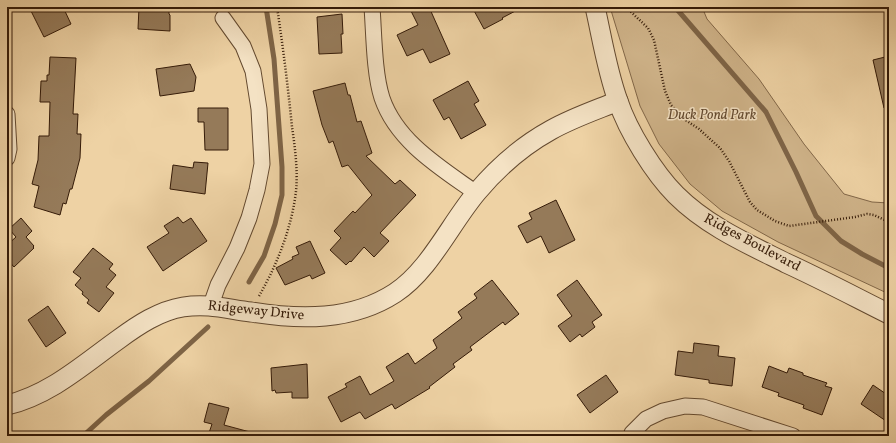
<svg xmlns="http://www.w3.org/2000/svg" width="896" height="443" font-family="Vollkorn,serif">
  <rect width="100%" height="100%" fill="#eed2a4"/>
  <filter id="stains"><feTurbulence type="fractalNoise" baseFrequency=".005" numOctaves="4"/><feColorMatrix values="0 0 0 0 .2 0 0 0 0 .09 0 0 0 0 .02 0 0 0 .5 -.17"/></filter>
  <radialGradient id="worn" r=".72"><stop offset=".6" stop-color="#630" stop-opacity="0"/><stop offset="1" stop-color="#630" stop-opacity=".3"/></radialGradient>
  <path fill="#cfb389" stroke="#826748" d="M610,7H702L707,19L759,79L804,144L844,194L872,202L889,203V294L778,242L722,211L690,184L659,144L640,106Z"/>
  <g fill="none" stroke-linecap="round" stroke-linejoin="round">
    <g stroke="#7e6446" stroke-width="5">
      <path d="M675,7L766,112L796,172L816,216L841,241L862,254L889,268"/>
      <path d="M249,282L264,256L275,224L282,195V167L274,59L266,7"/>
      <path d="M83,436L106,415L149,381L208,327"/>
    </g>
  </g>
  <g fill="#957a59" stroke="#351b08">
    <path d="M29,7H63L71,24L44,37Z"/>
    <path d="M139,7H169V14L170,15V31L138,29Z"/>
    <path d="M409,7H429L450,54L430,63L423,49L407,56L397,35L418,25Z"/>
    <path d="M472,7H523L502,18L503,19L484,29Z"/>
    <path d="M342,14L343,34H341L342,53L319,54L317,17Z"/>
    <path d="M889,56V107L884,108L873,60Z"/>
    <path d="M50,57L76,58L73,114H78L77,134H81L80,158L72,189H70L66,204L63,203L60,215L34,207L39,186L32,184L38,160L39,136H49L50,102H40L41,81H47V75H49Z"/>
    <path d="M190,64L196,77L194,91L160,96L156,69Z"/>
    <path d="M468,81L479,101L474,104L486,125L461,139L449,117L444,120L433,100Z"/>
    <path d="M345,83L348,95H350L357,122L361,121L372,153L366,156L395,184L400,180L416,195L380,233L389,241L374,257L364,247L351,262L350,261L346,265L330,250L341,238L334,231L353,211L355,213L372,195L348,165L342,167L333,141L329,143L322,125L313,91Z"/>
    <path d="M198,108H228V150H205L204,122H198Z"/>
    <path d="M194,162L208,163L205,194L170,189L173,165L193,168Z"/>
    <path d="M556,200L575,240L549,253L541,236L527,243L518,226L532,219L529,213Z"/>
    <path d="M178,217L183,223L191,218L207,241L163,271L147,247L169,233L164,226Z"/>
    <path d="M21,218L32,231L26,237L34,246L33,247L34,248L14,267L7,259V245L16,237L9,229Z"/>
    <path d="M310,241L325,273L312,279L310,275L285,285L276,268L293,259L292,257L299,254L296,247Z"/>
    <path d="M93,248L113,264L109,269L116,275L106,287L114,293L99,312L87,303L89,300L82,294L83,292L75,285L81,278L73,272Z"/>
    <path d="M492,280L519,314L505,325L503,322L470,347L472,350L453,364L455,367L429,387L430,388L395,409L392,404L365,419L360,412L341,422L328,397L347,387L345,384L360,376L370,395L394,381L386,367L408,353L415,364L437,348L433,340L462,318L458,312L477,298L474,294Z"/>
    <path d="M577,280L602,315L592,322L595,327L582,337L580,334L570,342L558,326L572,316L557,295Z"/>
    <path d="M48,306L66,333L46,347L28,320Z"/>
    <path d="M694,343L719,346L718,356L735,358L732,386L709,383V380L675,375L678,351L693,353Z"/>
    <path d="M307,364L308,398H292V392L276,393L275,390L272,391L271,368Z"/>
    <path d="M769,366L787,373L789,368L803,373V375L827,383L825,386L832,388L822,415L803,408L804,405L778,396L779,393L762,387Z"/>
    <path d="M606,375L618,392L590,413L577,395Z"/>
    <path d="M873,385L889,396V423L861,404Z"/>
    <path d="M209,403L229,408L224,425L250,432L249,436H208L212,424L204,422Z"/>
  </g>
  <g fill="none" stroke-linecap="round" stroke-linejoin="round">
    <defs>
      <g id="minor">
        <path d="M372,7C374,34 374,73 382,98C397,142 441,168 476,193"/>
        <path d="M7,114L9,149L7,158"/>
        <path d="M211,305L218,285L237,248L249,218L257,190L262,164L259,109L253,71L243,46L223,18"/>
        <path d="M631,436L632,433L646,419L663,411L685,406L703,407L793,436"/>
      </g>
      <g id="tertiary">
        <path d="M595,7C602,38 607,71 618,101C628,131 654,173 676,195C707,226 748,244 786,263C821,279 855,297 889,314"/>
        <path d="M7,405C50,395 84,364 119,339C138,325 159,311 183,307C208,303 227,309 251,312C300,320 352,321 395,293C430,270 450,224 477,192C498,167 522,146 551,130C572,118 596,110 618,101"/>
      </g>
    </defs>
    <use href="#minor" stroke="#63492f" stroke-width="17"/>
    <use href="#tertiary" stroke="#63492f" stroke-width="21"/>
    <g stroke="#351b08" stroke-width="2.5" stroke-dasharray="1 2" stroke-linecap="butt">
      <path d="M627,7L630,11L648,28L654,40L665,91L671,105L684,119L699,129L720,148L729,161L750,202L757,210L775,221L789,226L855,217L867,214L874,215L889,222"/>
      <path d="M259,296C277,265 292,227 296,191C298,171 295,147 292,127C288,87 283,47 277,7"/>
    </g>
    <use href="#minor" stroke="#f4e2c4" stroke-width="15"/>
    <use href="#tertiary" stroke="#f4e2c4" stroke-width="19"/>
  </g>
  <g text-anchor="middle" dominant-baseline="central" stroke-width="3" stroke-linejoin="round" paint-order="stroke">
    <g font-size="14" font-style="italic" fill="#63492f" stroke="#f4e2c4">
      <text x="712" y="115">Duck Pond Park</text>
    </g>
    <g font-size="14" fill="#351b08" stroke="#f4e2c4">
      <text transform="translate(752 243) rotate(28)">Ridges Boulevard</text>
      <text transform="translate(256 311) rotate(6)">Ridgeway Drive</text>
    </g>
  </g>
  <rect width="896" height="443" fill="none" stroke="#eed2a4" stroke-width="24"/>
  <rect x="8" y="8" width="880" height="427" fill="none" stroke="#351b08" stroke-width="2"/>
  <rect x="12" y="12" width="872" height="419" fill="none" stroke="#351b08"/>
  <rect width="100%" height="100%" filter="url(#stains)"/>
  <rect width="100%" height="100%" fill="url(#worn)"/>
</svg>
